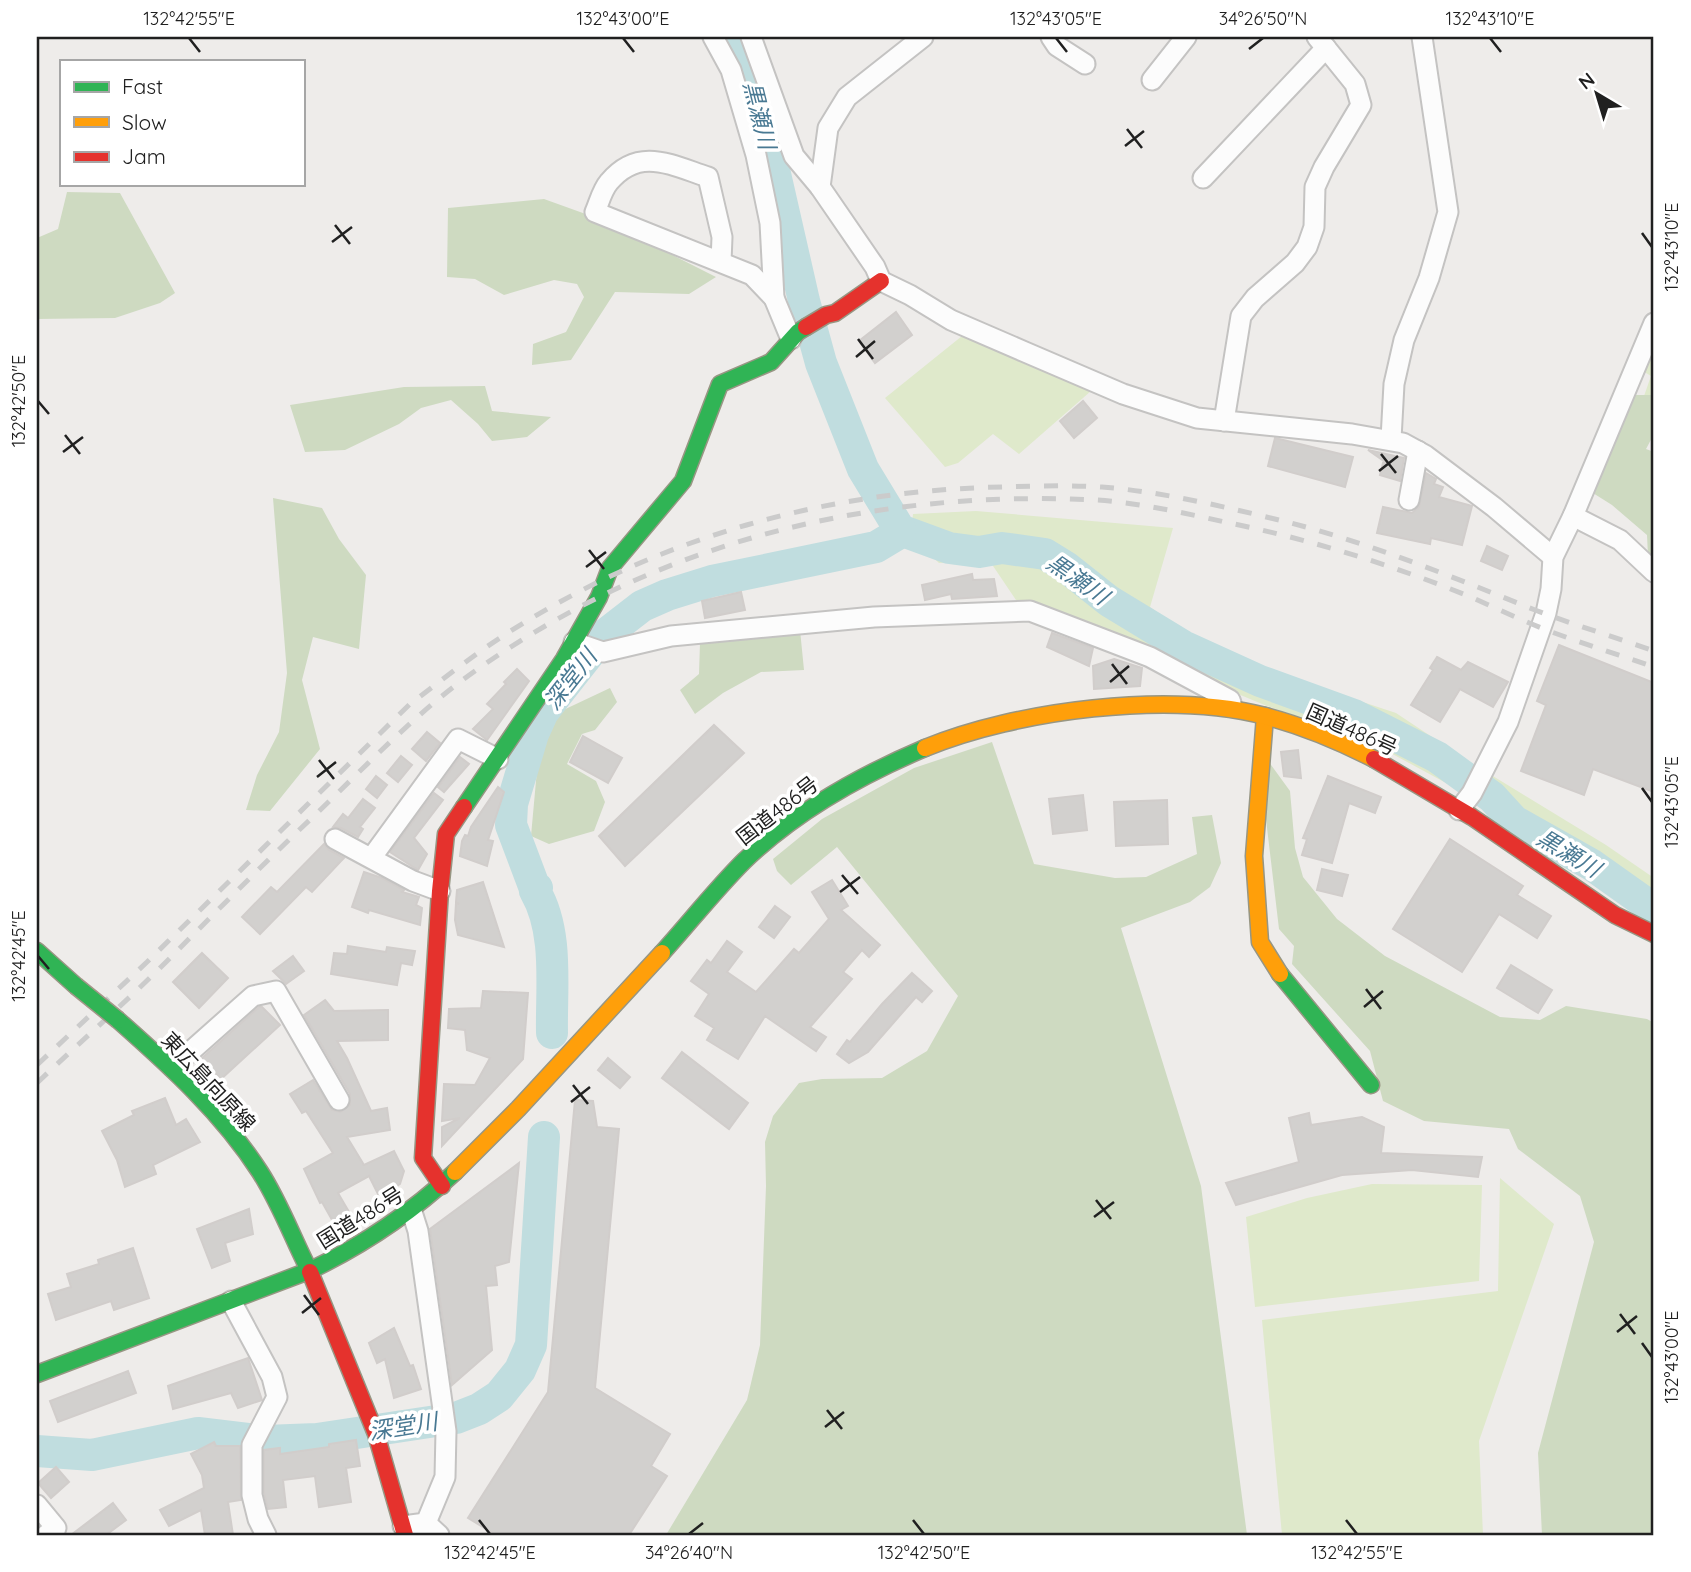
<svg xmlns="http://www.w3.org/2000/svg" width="1691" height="1572" font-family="Quicksand,'Noto Sans JP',sans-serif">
  <rect width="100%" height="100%" fill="#eeecea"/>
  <g fill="#dfe9cb">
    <path d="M962,336L1091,391L1019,454L993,434L958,463L945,467L885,398Z"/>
    <path d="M1654,345V395L1644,396L1651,376L1641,370Z"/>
    <path d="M976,511L1173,528L1150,607L1200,643L1275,673L1396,713L1465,759L1606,845L1654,878V915L1602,887L1483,803L1361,737L1267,706L1018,603L989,560L939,563L911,537L913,514Z"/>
    <path d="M1500,1178L1554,1224L1479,1441L1483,1535H1282L1262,1320L1498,1291Z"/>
    <path d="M1372,1184L1482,1185L1479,1281L1255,1307L1246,1217L1307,1198Z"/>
  </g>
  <g fill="#cedac1">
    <path d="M67,192L120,193L175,293L160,303L115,318L37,319V238L58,229Z"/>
    <path d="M544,199L605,221L716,277L689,294L615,292L571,360L532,365L533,344L566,332L584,297L577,284L554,280L504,295L475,279L447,277L448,208Z"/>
    <path d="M485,386L492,411L551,417L527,437L492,441L478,424L451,400L421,408L399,424L345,450L305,452L290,405L404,387Z"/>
    <path d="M1624,395H1654V434L1646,449L1654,452V559L1648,556L1647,535L1612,505L1585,488Z"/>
    <path d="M273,498L322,508L339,539L366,575L359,649L313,637L302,680L320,749L270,811L246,810L257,775L279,732L287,673Z"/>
    <path d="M800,630L804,670L761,672L723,693L695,714L680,690L699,674L700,643Z"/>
    <path d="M610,688L617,702L595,730L582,734L567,764L596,781L605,802L594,831L549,844L531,836L540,737L557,713Z"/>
    <path d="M992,742L1034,864L1115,878L1146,877L1197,854L1192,817L1212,815L1221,863L1210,887L1190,902L1121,928L1201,1186L1247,1535H666L747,1400L760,1345L766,1186L765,1142L773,1116L799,1083L822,1079L882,1078L927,1051L958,996L837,847L791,885L777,871L773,859L822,819L914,768Z"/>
    <path d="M1269,762L1290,791L1295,848L1303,877L1337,919L1385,956L1500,1017L1540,1020L1566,1006L1647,1019L1654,1023V1535H1542L1538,1453L1594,1242L1580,1196L1518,1149L1509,1129L1424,1121L1383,1101L1370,1051L1292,964L1294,946L1279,929L1263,794Z"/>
  </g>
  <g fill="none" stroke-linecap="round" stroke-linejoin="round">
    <g stroke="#c0dddf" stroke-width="32">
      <path d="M741,37L752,73L804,301L821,363L863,469L900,530L949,548L979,552L1002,548L1045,554L1066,567L1109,601L1183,646L1260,681L1354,715L1437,757L1492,797L1514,821L1592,865L1654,909"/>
      <path d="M552,1033C551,988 559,932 535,891L537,888L534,886L511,825L512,804L533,734L543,712L602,637L642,606L667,595L712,581L876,547L896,535L900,530"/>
      <path d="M37,1451L92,1455L198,1433L265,1441L317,1439L456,1418L479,1409L499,1396L520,1370L531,1345L544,1137"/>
    </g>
  </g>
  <g fill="#d2d0ce" stroke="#d1cdcb" stroke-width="2">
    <path d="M896,312L912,335L875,363L859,341Z"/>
    <path d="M1083,401L1097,418L1074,438L1060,421Z"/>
    <path d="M1275,438L1353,457L1345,487L1268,466Z"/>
    <path d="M1368,450L1404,458L1400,481L1380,475L1383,463L1388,464Z"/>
    <path d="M1426,473L1436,479L1434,484L1443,487L1439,497L1472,506L1462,545L1431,538L1430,544L1377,533L1383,507L1412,513L1419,507Z"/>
    <path d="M1487,546L1508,556L1502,570L1481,561Z"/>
    <path d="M972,574L973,580L994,579L997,596L952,599L951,594L925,600L922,585Z"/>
    <path d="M741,592L745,610L705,618L702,601Z"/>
    <path d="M1052,633L1093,648L1089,666L1047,647Z"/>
    <path d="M1559,645L1654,683V792L1593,769L1584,795L1521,771L1546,705L1537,701Z"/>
    <path d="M1437,657L1461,670L1468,662L1508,682L1493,707L1460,689L1440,722L1411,705L1433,670L1430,668Z"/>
    <path d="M1114,659L1142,668L1140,686L1094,689L1093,666Z"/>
    <path d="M517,669L529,681L487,740L473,729L493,709L487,704L506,684L504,682Z"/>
    <path d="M714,725L744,753L625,866L599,836Z"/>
    <path d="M427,732L440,743L426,761L412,749Z"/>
    <path d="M583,736L622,758L608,783L570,762Z"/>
    <path d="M1298,750L1301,778L1284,776L1281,752Z"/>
    <path d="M401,756L412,765L398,782L387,773Z"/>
    <path d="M460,757L469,764L444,792L438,787Z"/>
    <path d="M376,776L387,785L377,798L366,789Z"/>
    <path d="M1328,776L1381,797L1375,813L1349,803L1332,863L1302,855L1307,839L1303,838Z"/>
    <path d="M498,787L504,792L488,840L493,841L487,866L460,856L462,841L465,835L468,836L471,827Z"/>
    <path d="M434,793L443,800L414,838L427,854L418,870L390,852Z"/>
    <path d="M1083,795L1087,830L1053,834L1049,799Z"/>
    <path d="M363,799L375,808L360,827L363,829L358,837L341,828L333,827L343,814L348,818Z"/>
    <path d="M1167,800L1168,844L1116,846L1114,802Z"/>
    <path d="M1450,839L1523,886L1517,895L1551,916L1537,938L1499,914L1462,972L1393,929Z"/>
    <path d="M324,844L329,850L344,858L341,861L312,892L306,887L260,934L242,917L271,887L277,892Z"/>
    <path d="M1322,869L1348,875L1342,896L1317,890Z"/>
    <path d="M364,872L382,878L404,890L402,892L419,897L416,905L422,908L420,925L369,910L368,913L352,907Z"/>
    <path d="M832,880L848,906L841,910L880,945L869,957L862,950L843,972L852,979L810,1027L826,1037L816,1051L765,1016L738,1059L707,1040L714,1028L695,1016L709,994L691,981L707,960L711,963L727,941L742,952L727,972L756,992L794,949L799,953L829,919L812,892Z"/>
    <path d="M483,882L504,947L458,935L455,920L456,903L459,904L456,902L457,890Z"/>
    <path d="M775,906L790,917L774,938L759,927Z"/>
    <path d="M348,946L386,952L387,947L415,951L412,965L401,963L397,985L331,974L334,953L347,954Z"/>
    <path d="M202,953L228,978L199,1008L173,982Z"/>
    <path d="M293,956L304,971L286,984L273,971Z"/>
    <path d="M1511,965L1552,990L1538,1013L1497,988Z"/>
    <path d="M912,973L932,991L922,1002L916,997L868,1052L849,1063L837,1054L847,1040L850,1042L882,1004Z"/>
    <path d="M483,991L528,993L523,1059L442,1146V1127L460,1118L442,1121L444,1084L475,1085L490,1058L467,1050L465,1030L448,1028L449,1009L481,1008Z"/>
    <path d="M325,1000L334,1011L388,1010V1040L337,1041L347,1058L371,1111L387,1108L390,1130L347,1137L364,1165L394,1151L404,1171L400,1184L380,1198L369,1176L338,1193L356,1224L340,1234L322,1202L320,1203L304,1169L333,1153L306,1111L302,1113L290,1094L313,1080L332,1110L340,1112L350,1105V1094L304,1015Z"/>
    <path d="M259,1007H262L280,1025L221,1079L201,1059Z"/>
    <path d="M682,1052L748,1103L729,1129L662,1078Z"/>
    <path d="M608,1058L630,1077L620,1088L598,1070Z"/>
    <path d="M165,1098L176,1125L186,1119L200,1142L153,1165L156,1174L125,1187L117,1160L102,1131L134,1115L132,1111Z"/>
    <path d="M575,1100L593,1101L597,1127L619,1129L595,1388L670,1434L651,1466L667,1476L629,1535H496L468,1518L548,1392Z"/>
    <path d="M1309,1113L1311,1125L1362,1117L1384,1127L1381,1153L1482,1157L1478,1177L1412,1170L1342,1175L1236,1205L1226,1183L1299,1162L1289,1118Z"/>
    <path d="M519,1163L509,1262L495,1266L497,1285L486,1286L492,1350L452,1385L430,1229Z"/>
    <path d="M249,1209L253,1234L225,1243L230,1261L212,1268L197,1229Z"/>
    <path d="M133,1248L149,1298L114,1310L111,1301L56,1320L48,1294L71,1287L67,1274L99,1264L98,1260Z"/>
    <path d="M394,1328L410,1366L413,1365L421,1389L394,1398L385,1359L377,1363L369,1343Z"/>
    <path d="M248,1358L262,1400L238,1408L231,1393L173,1409L168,1386Z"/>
    <path d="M128,1371L136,1393L58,1422L50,1401Z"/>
    <path d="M356,1440L360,1466L346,1468L351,1502L319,1507L315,1476L283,1480L286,1507L268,1509L264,1493V1450L280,1448V1454L329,1447V1444Z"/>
    <path d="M214,1442L216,1446H240L241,1500L228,1502L233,1535H205L201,1510L169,1526L160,1510L204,1488L202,1475L191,1454Z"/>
    <path d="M56,1467L69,1482L51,1498L38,1483Z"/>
    <path d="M113,1503L126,1520L106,1535H71Z"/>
  </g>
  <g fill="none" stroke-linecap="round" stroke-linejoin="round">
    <defs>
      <g id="street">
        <path d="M713,37L731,70L756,155L770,223L774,298L791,339"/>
        <path d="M751,37L794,156L820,187L875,267L881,281L910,295L951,320L1025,352L1123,394L1197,418L1352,434L1403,443L1425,455L1494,507L1553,557"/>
        <path d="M1051,37L1057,46L1085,64"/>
        <path d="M1152,80L1186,37"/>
        <path d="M1203,178L1326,48"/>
        <path d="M820,187L828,128L847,97L923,37"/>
        <path d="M721,262L722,237L708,177C671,165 639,146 609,182C602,190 599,203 595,212L752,275L774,298"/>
        <path d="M1224,421L1241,316L1255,298L1295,263L1307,247L1314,227L1315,187L1324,167L1361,105L1355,84L1317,37"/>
        <path d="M1391,439L1394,384L1404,340L1429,278L1448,212L1422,37"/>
        <path d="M1409,500L1418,451"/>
        <path d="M1573,516L1620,540L1654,572"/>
        <path d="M574,642L603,652L671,636L874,617L1030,611L1150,657L1230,700L1231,703"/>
        <path d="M1459,810L1472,793L1508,722L1546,613L1551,589L1553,557L1573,516L1654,323"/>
        <path d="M335,839L413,881L440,891"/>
        <path d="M372,857L458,739L498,759"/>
        <path d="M173,1067L253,996L276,991L339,1100"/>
        <path d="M231,1301L272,1377L277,1397L252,1445V1495L258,1519L266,1535"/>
        <path d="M37,1505L56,1528L46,1535"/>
        <path d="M426,1523L439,1535"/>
        <path d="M403,1526L426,1523L445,1477L446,1431L418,1231L412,1212"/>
      </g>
      <g id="fast">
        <path d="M464,807L564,659L599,597L610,568L683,481L720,384L771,362L798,332L806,327"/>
        <path d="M37,951L76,986"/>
        <path d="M662,953C690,922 715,890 744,861C796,811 859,776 925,748"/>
        <path d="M1280,974L1371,1085"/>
        <path d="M118,1020C170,1066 222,1113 260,1172C280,1203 293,1239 310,1272"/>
        <path d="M37,1374L311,1270C365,1244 411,1213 455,1172"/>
      </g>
      <g id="slow">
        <path d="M1265,716L1254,856L1260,942L1280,974"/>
        <path d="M925,748C1017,710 1168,691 1265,716C1303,726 1339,741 1374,759"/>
        <path d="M455,1172L518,1109L662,953"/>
      </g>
      <g id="jam">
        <path d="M806,327L826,315L835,313L881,281"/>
        <path d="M1374,759L1472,817L1615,915L1654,934"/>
        <path d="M442,1186L423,1158L440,891L446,834L464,807"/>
        <path d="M310,1272L376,1434L405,1535"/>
      </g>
    </defs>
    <use href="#street" stroke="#c4c3c2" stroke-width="23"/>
    <use href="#fast" stroke="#979683" stroke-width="19"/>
    <use href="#slow" stroke="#979683" stroke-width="19"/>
    <use href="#jam" stroke="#979683" stroke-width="19"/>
    <use href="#street" stroke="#fcfcfc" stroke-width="19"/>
    <use href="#fast" stroke="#30b455" stroke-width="16"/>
    <use href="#slow" stroke="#ff9f0a" stroke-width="16"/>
    <use href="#jam" stroke="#e5322d" stroke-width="16"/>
    <g stroke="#cbcbcb" stroke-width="5" stroke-dasharray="14 14" stroke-linecap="butt">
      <path d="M37,1065L147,962L410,704C442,680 473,655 506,634C655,538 827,490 1003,487C1036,486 1070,485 1102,487C1165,492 1230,508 1291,523C1375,545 1455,578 1535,610C1574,625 1615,637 1654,651"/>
      <path d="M37,1083C77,1045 119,1008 159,969C211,917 263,864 317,813C366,766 413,716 468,676C654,542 870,489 1097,500C1140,503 1184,513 1225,522C1309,539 1393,565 1473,598C1498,609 1523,621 1549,631C1584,644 1619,655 1654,667"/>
    </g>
    <defs>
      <path id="fast-bridge" d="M76,986L118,1020"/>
    </defs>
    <use href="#fast-bridge" stroke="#a39688" stroke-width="19" stroke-linecap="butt"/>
    <use href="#fast-bridge" stroke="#30b455" stroke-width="16"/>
  </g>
  <path fill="none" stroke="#202020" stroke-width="2.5" d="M189,38L200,52M623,38L634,52M1056,38L1067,52M1490,38L1501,52M1249,49L1263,38M1127,129L1142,148M1125,146L1144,131M335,225L350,244M1642,233L1652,247M332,242L352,227M858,339L873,359M856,357L875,341M38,401L49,414M65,435L80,454M63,452L83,437M1381,454L1396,473M1379,471L1398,456M589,550L604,569M586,567L606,552M1112,664L1127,684M1110,682L1129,666M319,760L334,779M317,777L336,762M1642,788L1652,802M842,875L858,894M840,892L860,877M38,956L49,969M1366,989L1381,1009M1364,1007L1383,991M573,1085L588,1104M571,1102L590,1087M1096,1200L1111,1219M1094,1217L1114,1202M304,1295L319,1315M302,1313L321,1298M1620,1314L1635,1334M1617,1332L1637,1316M1642,1343L1652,1357M827,1410L842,1429M825,1427L844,1412M479,1520L490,1534M913,1520L924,1534M1346,1520L1357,1534M689,1534L703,1523"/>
  <g text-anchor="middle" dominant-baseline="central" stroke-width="7" stroke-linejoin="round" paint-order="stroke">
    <g font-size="21" fill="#202020" stroke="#fff">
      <text transform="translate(1352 729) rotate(24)">国道486号</text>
      <text transform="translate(777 810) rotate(-38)">国道486号</text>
      <text transform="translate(209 1081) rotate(47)">東広島向原線</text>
      <text transform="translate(360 1217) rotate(-32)">国道486号</text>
    </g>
    <g font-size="23" font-style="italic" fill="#497993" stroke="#fff">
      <text transform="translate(760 115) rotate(76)">黒瀬川</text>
      <text transform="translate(1078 579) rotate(35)">黒瀬川</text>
      <text transform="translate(570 679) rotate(-52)">深堂川</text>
      <text transform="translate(1569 853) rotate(31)">黒瀬川</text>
      <text transform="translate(403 1426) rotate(-9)">深堂川</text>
    </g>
  </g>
  <rect width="1691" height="1572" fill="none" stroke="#ffffff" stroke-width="77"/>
  <rect x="60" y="60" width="245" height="126" fill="#ffffff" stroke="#a6a6a6" stroke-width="2"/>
  <rect x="74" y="82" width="35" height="10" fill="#30b455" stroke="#a6a6a6" stroke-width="2"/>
  <text x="122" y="94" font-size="21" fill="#202020">Fast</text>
  <rect x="74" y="117" width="35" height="10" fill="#ff9f0a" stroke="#a6a6a6" stroke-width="2"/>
  <text x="122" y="130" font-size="21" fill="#202020">Slow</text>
  <rect x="74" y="152" width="35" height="10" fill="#e5322d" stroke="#a6a6a6" stroke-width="2"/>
  <text x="122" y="164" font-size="21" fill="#202020">Jam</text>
  <g transform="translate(1597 94) rotate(322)" stroke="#ffffff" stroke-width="5" paint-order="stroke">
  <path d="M0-5L12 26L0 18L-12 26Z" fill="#202020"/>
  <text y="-10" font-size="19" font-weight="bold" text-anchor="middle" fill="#202020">N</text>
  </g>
  <rect x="38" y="38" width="1614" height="1496" fill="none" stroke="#202020" stroke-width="2.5"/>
  <g font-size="18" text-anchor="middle" fill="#202020">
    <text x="189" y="25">132°42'55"E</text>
    <text x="623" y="25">132°43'00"E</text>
    <text x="1056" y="25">132°43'05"E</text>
    <text x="1263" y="25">34°26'50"N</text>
    <text x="1490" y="25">132°43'10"E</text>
    <text transform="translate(1672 247) rotate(-90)" y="6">132°43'10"E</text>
    <text transform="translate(19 401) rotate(-90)" y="6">132°42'50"E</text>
    <text transform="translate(1672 802) rotate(-90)" y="6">132°43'05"E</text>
    <text transform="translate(19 956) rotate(-90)" y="6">132°42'45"E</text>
    <text transform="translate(1672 1357) rotate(-90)" y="6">132°43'00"E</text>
    <text x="490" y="1559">132°42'45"E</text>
    <text x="689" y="1559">34°26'40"N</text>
    <text x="924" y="1559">132°42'50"E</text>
    <text x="1357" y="1559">132°42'55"E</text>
  </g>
</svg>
